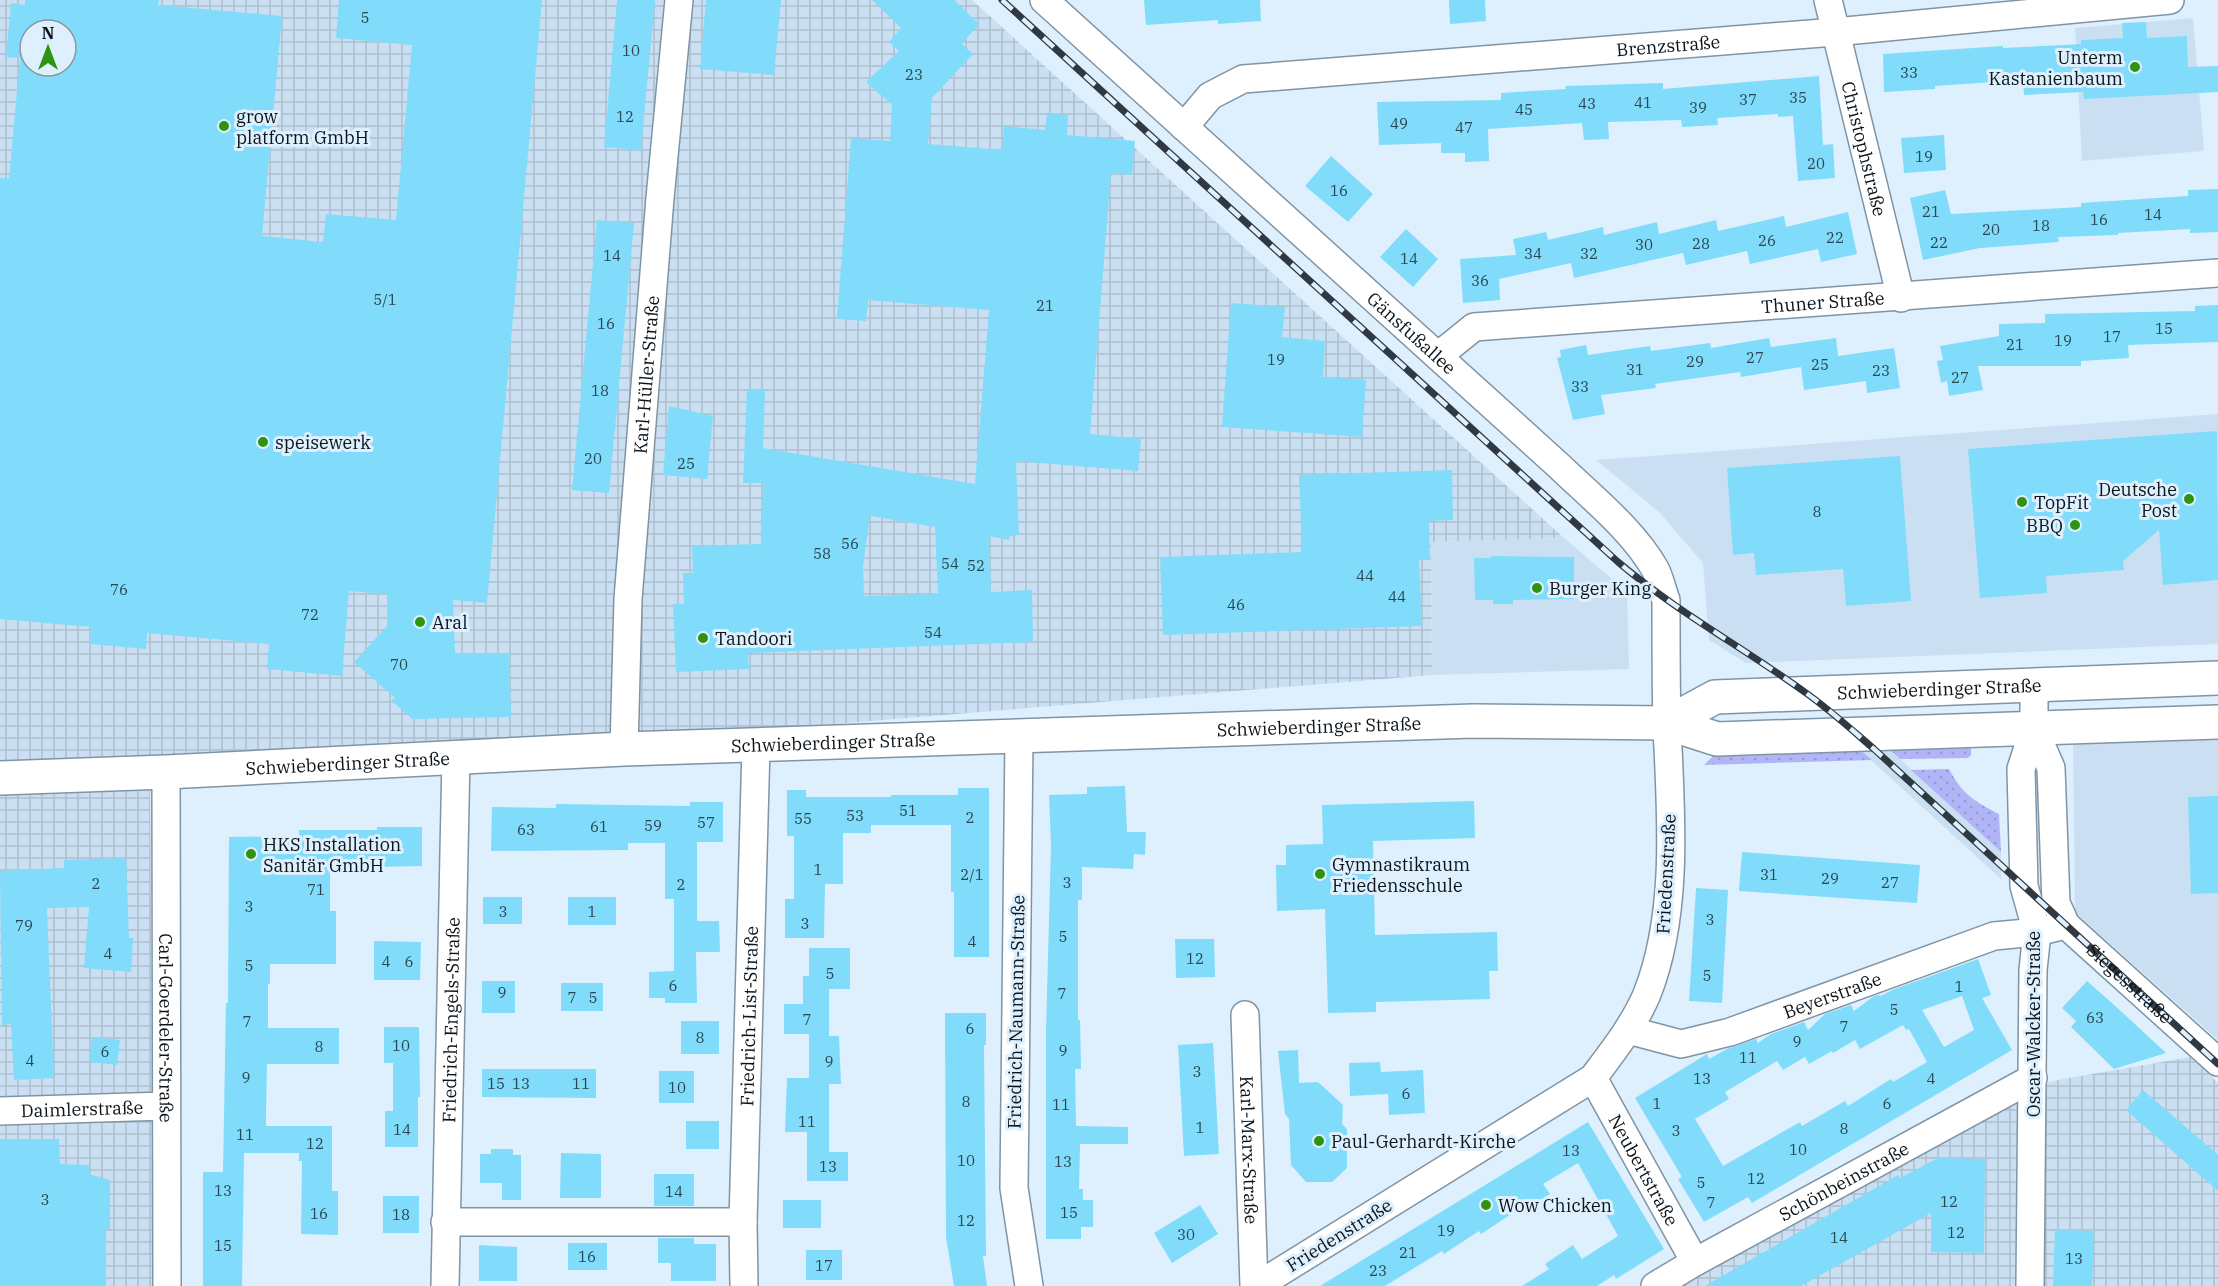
<svg xmlns="http://www.w3.org/2000/svg" width="2218" height="1286" font-family="'IBM Plex Serif',serif">
  <defs>
    <pattern id="industrial-grid" width="8" height="8" patternUnits="userSpaceOnUse" patternTransform="scale(1.5)"><rect width="8" height="8" fill="#cae0f2"/><path d="M0 4h8M4 0v8" fill="none" stroke="#acbfcf"/></pattern>
    <pattern id="grass-dots" width="8" height="8" patternUnits="userSpaceOnUse" patternTransform="scale(1.5)"><rect width="8" height="8" fill="#b1b5f8"/><path d="M2 2h.1M6 6h.1" fill="none" stroke="#979bd4" stroke-width="1.8" stroke-linecap="round"/></pattern>
  </defs>
  <rect width="100%" height="100%" fill="#def0fe"/>
  <g fill="#cae0f2">
    <path d="M2193,18L2204,151L2082,161L2075,28Z"/>
    <path d="M2218,414V644L1746,663L1709,640L1703,563L1659,512L1596,460Z"/>
    <path d="M1564,538L1627,592L1629,669L1432,675L1431,542Z"/>
    <path d="M2218,735V1040L2075,912L2073,739Z"/>
    <path d="M1887,747L2001,852V879L1858,748Z"/>
  </g>
  <g fill="url(#industrial-grid)" fill-rule="evenodd">
    <path d="M0,0H972L1564,538L1431,542L1432,675L150,780L154,1286H0ZM30,30H66V66H30Z"/>
    <path d="M2190,1057L2218,1083V1286H1680L2052,1081Z"/>
  </g>
  <g fill="url(#grass-dots)">
    <path d="M1966,746L1971,749V755L1968,758L1900,759L1887,747Z"/>
    <path d="M1858,748L1872,760L1704,765L1713,756L1726,752Z"/>
    <path d="M1949,769C1962,794 1974,801 1999,814L2001,852L1911,770Z"/>
  </g>
  <g fill="#80dcfa" fill-rule="evenodd">
    <path d="M25,0H159L158,5L282,16L262,236L323,242L326,214L396,220L412,45L336,38L339,0H542L487,603L453,600L455,653H509L511,717L412,719L391,700L395,698L354,662L387,626V594L349,591L342,676L267,669L269,644L147,633L146,649L90,644L91,627L0,619V178H9L20,58L6,57L11,3L25,5ZM30,30H66V66H30Z"/>
    <path d="M617,0H655L641,150L604,147Z"/>
    <path d="M706,0H781L774,75L700,69Z"/>
    <path d="M872,0H954L979,24L962,44L973,54L932,98L928,144L1002,150L1004,126L1045,130L1047,113L1068,115L1067,135L1135,141L1132,175L1111,173L1090,434L1141,439L1138,471L1016,461L1019,535L1010,536L1009,540L989,536L991,592L1032,590L1033,642L748,653L749,669L676,672L673,604H684L683,573H693L692,546L761,544L763,483H743L747,390H765L763,448L975,484L989,310L868,300L866,321L837,319L851,138L890,141L892,105L866,82L899,51L889,42L901,28ZM870,516L935,527L938,594L864,596L863,566Z"/>
    <path d="M1144,0H1260L1261,21L1218,24V20L1146,25Z"/>
    <path d="M1449,0H1485L1486,21L1450,24Z"/>
    <path d="M2146,22L2147,38L2187,36L2188,67L2218,66V92L2084,99L2083,92L2024,95L2023,80L1935,86V89L1884,92L1883,54L2003,46V48L2081,44V40L2123,38L2122,23Z"/>
    <path d="M1819,76L1823,145L1833,144L1835,178L1798,181L1793,116L1778,117V114L1717,118L1718,125L1682,127L1681,120L1608,122L1609,139L1584,140L1582,123L1488,129L1489,161L1465,162V153H1441V143L1379,145L1377,102L1501,100V93L1566,89L1565,86L1663,83V89Z"/>
    <path d="M1944,135L1946,170L1904,173L1901,138Z"/>
    <path d="M1331,156L1373,194L1348,222L1305,186Z"/>
    <path d="M2218,189V232L2190,233V229L2118,233V235L2058,237L2059,242L1980,248L1923,260L1910,198L1945,190L1951,214L2081,207V203L2188,196V190Z"/>
    <path d="M1848,212L1857,254L1821,262L1818,249L1750,264L1747,251L1686,265L1683,253L1574,278L1571,263L1499,279L1500,300L1463,303L1460,259L1516,255L1513,239L1546,232L1548,240L1603,227L1604,235L1657,222L1659,234L1716,220L1718,231L1784,216L1786,227Z"/>
    <path d="M597,220L634,223L609,493L572,490Z"/>
    <path d="M1406,229L1438,259L1413,287L1380,257Z"/>
    <path d="M1231,303L1285,307L1282,337L1325,341L1323,377L1366,380L1362,437L1222,427Z"/>
    <path d="M2218,305V342L2128,345L2129,358L2081,361V366H1978L1983,390L1949,396L1947,381L1941,383L1937,361L1943,360L1940,346L1999,336V324L2045,323V314L2195,311V306Z"/>
    <path d="M1769,338L1771,347L1836,338L1838,356L1894,348L1900,388L1867,393L1866,381L1804,390L1801,367L1741,377L1740,372L1655,384L1656,388L1601,395L1605,414L1573,420L1557,358L1561,357L1560,350L1586,345L1588,355L1650,346L1651,351L1710,343L1711,348Z"/>
    <path d="M669,406L713,416L707,479L663,475Z"/>
    <path d="M2217,431L2218,580L2163,585L2159,530L2123,561L2124,570L2046,576L2047,593L1980,598L1968,449Z"/>
    <path d="M1900,456L1911,601L1846,606L1843,569L1756,575L1754,553L1733,555L1727,468Z"/>
    <path d="M1452,470L1453,520L1429,521L1430,560H1419L1422,626L1163,635L1160,557L1302,552L1299,475Z"/>
    <path d="M1491,556L1574,557V599L1513,600V604H1493V600H1475L1474,558H1491Z"/>
    <path d="M1125,786L1127,832H1146L1145,855L1134,854L1133,869L1082,867V900H1078V1020H1080L1081,1069H1075L1076,1126L1128,1127V1144H1080L1079,1189H1083V1200H1093V1227H1081V1239H1046V1032L1051,845L1049,795L1087,794V787Z"/>
    <path d="M958,788H989V957H954V892H951V825H871V833H843V884H825L824,938H785V899H794V836H787V790H806V797H891V795H958Z"/>
    <path d="M2218,796V893L2191,894L2188,797Z"/>
    <path d="M1474,801L1475,838L1373,841L1375,935L1497,932L1498,971H1489L1490,999L1376,1002V1012L1328,1013L1325,909L1277,911L1276,865H1286V845L1323,844L1322,805Z"/>
    <path d="M690,802H723V842H697V921H719L720,952H696L697,1003H665V998H649V972L674,971V899H665V843H628V850L491,851L492,807L556,808V804L690,806Z"/>
    <path d="M377,827H422V866L330,868V911H336V964H270V984H268V1028H339V1064H267L266,1115V1126H332V1191H338V1235L301,1234L302,1161H299V1153H244L242,1286H203V1172H223L226,1003H228L229,837L299,836V830H377Z"/>
    <path d="M1742,852L1920,865L1917,903L1739,891Z"/>
    <path d="M126,858L129,938H133L131,972L84,968L89,907L47,908L54,1078L14,1080L11,1024L2,1025L0,871L64,868V860Z"/>
    <path d="M1696,888L1728,890L1722,1003L1689,1001Z"/>
    <rect x="483" y="897" width="39" height="27"/>
    <rect x="568" y="897" width="48" height="28"/>
    <path d="M1175,939H1214L1215,977L1176,978Z"/>
    <path d="M374,941L421,942L420,980H374Z"/>
    <path d="M809,948H850V989H829V1036H839L841,1084H829V1152H848V1181H807V1132H785L787,1078H809V1034H784V1004H803V976H809Z"/>
    <path d="M1978,959L1991,995L1982,998L2012,1050L1752,1203L1748,1197L1704,1222L1678,1179L1682,1177L1635,1098L1707,1054L1709,1059L1727,1049L1756,1039L1758,1043L1771,1034L1804,1022L1808,1030L1825,1014L1851,1005L1854,1011L1874,996L1878,995L1881,996L1892,990ZM1962,996L1974,1030L1944,1047L1922,1010ZM1903,1025L1906,1030L1909,1029L1927,1062L1893,1082L1891,1079L1848,1106L1845,1101L1802,1126L1800,1122L1723,1166L1695,1119L1729,1099L1725,1092L1777,1061L1783,1070L1805,1057L1809,1064L1832,1051L1833,1053L1855,1040L1860,1049Z"/>
    <rect x="482" y="981" width="33" height="32"/>
    <path d="M2087,981L2123,1013L2166,1053L2114,1069L2071,1027L2076,1021L2062,1008Z"/>
    <rect x="561" y="983" width="42" height="28"/>
    <path d="M945,1013H986V1045H984L986,1256H983L987,1286H954L946,1237Z"/>
    <rect x="681" y="1021" width="38" height="33"/>
    <path d="M384,1027H419L420,1097H418V1147H385V1111H393V1063H384Z"/>
    <path d="M92,1037L120,1040L117,1065L89,1062Z"/>
    <path d="M1213,1043L1219,1154L1184,1156L1178,1045Z"/>
    <path d="M1298,1050L1299,1083L1318,1082L1343,1105L1342,1124L1347,1129V1168L1332,1182H1306L1291,1165L1289,1119L1285,1114L1278,1051Z"/>
    <path d="M1380,1062L1381,1072L1423,1070L1425,1113L1389,1115L1388,1094L1350,1096L1349,1063Z"/>
    <path d="M482,1069H596V1098L482,1097Z"/>
    <rect x="659" y="1071" width="35" height="32"/>
    <path d="M2143,1090L2218,1155V1191L2126,1110Z"/>
    <rect x="686" y="1121" width="33" height="28"/>
    <path d="M1588,1122L1664,1249L1616,1279L1614,1275L1597,1286H1522L1549,1269L1545,1264L1573,1245L1582,1259L1618,1236L1578,1163L1543,1184L1550,1194L1520,1212L1519,1209L1481,1234L1479,1231L1444,1254L1442,1251L1385,1286H1320Z"/>
    <path d="M0,1139H59L60,1164L89,1165V1174L110,1180V1230L106,1228V1286H0Z"/>
    <path d="M491,1149H513V1155H521V1200H502V1183H480V1154H491Z"/>
    <path d="M561,1153L601,1154V1198H560Z"/>
    <path d="M1938,1158L1985,1159L1984,1253L1931,1252V1213L1801,1286H1705L1898,1175L1900,1178Z"/>
    <rect x="654" y="1174" width="40" height="32"/>
    <rect x="383" y="1196" width="36" height="37"/>
    <rect x="783" y="1200" width="38" height="28"/>
    <path d="M1200,1205L1218,1234L1172,1263L1154,1233Z"/>
    <path d="M2055,1230L2094,1231L2092,1286H2053Z"/>
    <path d="M658,1238H694V1244H716V1281H671V1263H658Z"/>
    <rect x="568" y="1243" width="39" height="27"/>
    <path d="M479,1245L517,1247V1281H479Z"/>
    <rect x="806" y="1250" width="36" height="30"/>
  </g>
  <g fill="none" stroke-linecap="round" stroke-linejoin="round">
    <defs>
      <g id="minor">
        <path id="s1" d="M1044,0L1558,465C1590,496 1633,530 1655,569C1660,578 1662,590 1666,600C1666,642 1666,685 1667,728C1671,812 1679,914 1647,994C1634,1025 1613,1051 1593,1078L1257,1286"/>
        <path id="s2" d="M1828,0L1901,298"/>
        <path id="s3" d="M1184,127L1210,96L1243,79L1835,32L2170,0"/>
        <path id="s4" d="M1438,356L1474,327L2218,273"/>
        <path d="M2034,729L2051,768L2056,903L2066,925"/>
        <path d="M1019,737L1014,1188L1029,1286"/>
        <path id="s5" d="M624,749L628,599L660,198L679,0"/>
        <path id="s6" d="M166,772L167,1286"/>
        <path id="s7" d="M1245,1015L1254,1286"/>
        <path id="s8" d="M1628,1030L1681,1044L1730,1032L1994,936L2037,932L2066,925L2218,1062"/>
        <path id="s9" d="M1593,1078L1695,1262"/>
        <path id="s10" d="M0,1111L166,1106"/>
        <path d="M445,1222H743"/>
        <path id="s11" d="M445,1286L456,756"/>
        <path id="s12" d="M744,1286L743,1222L756,746"/>
        <path id="s13" d="M1655,1286L1695,1262L2033,1078"/>
        <path d="M2030,1286L2033,970L2037,932L2024,886L2021,769L2034,729V685"/>
      </g>
      <g id="major">
        <path id="s14" d="M1667,723L1715,697L2218,678"/>
        <path id="s15" d="M0,778L166,772L624,749L1473,721L1667,723L1717,739L2218,722"/>
      </g>
    </defs>
    <use href="#minor" stroke="#8094a4" stroke-width="30"/>
    <use href="#major" stroke="#8094a4" stroke-width="36"/>
    <use href="#minor" stroke="#fff" stroke-width="27"/>
    <use href="#major" stroke="#fff" stroke-width="33"/>
    <defs>
      <g id="rail">
        <path id="s16" d="M1002,0L1618,562C1677,612 1744,648 1806,693C1830,710 1852,730 1874,749L2218,1064"/>
      </g>
    </defs>
    <use href="#rail" stroke="#303941" stroke-width="7"/>
    <use href="#rail" stroke="#def0fe" stroke-width="4.5" stroke-dasharray="14" stroke-linecap="butt"/>
  </g>
  <g fill="#2f9211" stroke="#def0fe" stroke-width="2">
    <circle cx="2135" cy="67" r="6"/>
    <circle cx="224" cy="126" r="6"/>
    <circle cx="263" cy="442" r="6"/>
    <circle cx="2189" cy="499" r="6"/>
    <circle cx="2022" cy="502" r="6"/>
    <circle cx="2075" cy="525" r="6"/>
    <circle cx="1537" cy="588" r="6"/>
    <circle cx="420" cy="622" r="6"/>
    <circle cx="703" cy="638" r="6"/>
    <circle cx="251" cy="854" r="6"/>
    <circle cx="1320" cy="874" r="6"/>
    <circle cx="1319" cy="1141" r="6"/>
    <circle cx="1486" cy="1205" r="6"/>
  </g>
  <g text-anchor="middle" dominant-baseline="central" stroke-width="6" stroke-linejoin="round" paint-order="stroke">
    <g font-size="15" fill="#294652">
      <text x="365" y="17">5</text>
      <text x="631" y="50">10</text>
      <text x="1909" y="72">33</text>
      <text x="914" y="74">23</text>
      <text x="1798" y="97">35</text>
      <text x="1748" y="99">37</text>
      <text x="1643" y="102">41</text>
      <text x="1587" y="103">43</text>
      <text x="1698" y="107">39</text>
      <text x="1524" y="109">45</text>
      <text x="625" y="116">12</text>
      <text x="1399" y="123">49</text>
      <text x="1464" y="127">47</text>
      <text x="1924" y="156">19</text>
      <text x="1816" y="163">20</text>
      <text x="1339" y="190">16</text>
      <text x="1931" y="211">21</text>
      <text x="2153" y="214">14</text>
      <text x="2099" y="219">16</text>
      <text x="2041" y="225">18</text>
      <text x="1991" y="229">20</text>
      <text x="1835" y="237">22</text>
      <text x="1767" y="240">26</text>
      <text x="1939" y="242">22</text>
      <text x="1701" y="243">28</text>
      <text x="1644" y="244">30</text>
      <text x="1533" y="253">34</text>
      <text x="1589" y="253">32</text>
      <text x="612" y="255">14</text>
      <text x="1409" y="258">14</text>
      <text x="1480" y="280">36</text>
      <text x="385" y="299">5/1</text>
      <text x="1045" y="305">21</text>
      <text x="606" y="323">16</text>
      <text x="2164" y="328">15</text>
      <text x="2112" y="336">17</text>
      <text x="2063" y="340">19</text>
      <text x="2015" y="344">21</text>
      <text x="1755" y="357">27</text>
      <text x="1276" y="359">19</text>
      <text x="1695" y="361">29</text>
      <text x="1820" y="364">25</text>
      <text x="1635" y="369">31</text>
      <text x="1881" y="370">23</text>
      <text x="1960" y="377">27</text>
      <text x="1580" y="386">33</text>
      <text x="600" y="390">18</text>
      <text x="593" y="458">20</text>
      <text x="686" y="463">25</text>
      <text x="1817" y="511">8</text>
      <text x="850" y="543">56</text>
      <text x="822" y="553">58</text>
      <text x="950" y="563">54</text>
      <text x="976" y="565">52</text>
      <text x="1365" y="575">44</text>
      <text x="119" y="589">76</text>
      <text x="1397" y="596">44</text>
      <text x="1236" y="604">46</text>
      <text x="310" y="614">72</text>
      <text x="933" y="632">54</text>
      <text x="399" y="664">70</text>
      <text x="908" y="810">51</text>
      <text x="855" y="815">53</text>
      <text x="970" y="817">2</text>
      <text x="803" y="818">55</text>
      <text x="706" y="822">57</text>
      <text x="653" y="825">59</text>
      <text x="599" y="826">61</text>
      <text x="526" y="829">63</text>
      <text x="818" y="869">1</text>
      <text x="972" y="874">2/1</text>
      <text x="1769" y="874">31</text>
      <text x="1830" y="878">29</text>
      <text x="1067" y="882">3</text>
      <text x="1890" y="882">27</text>
      <text x="96" y="883">2</text>
      <text x="681" y="884">2</text>
      <text x="316" y="889">71</text>
      <text x="249" y="906">3</text>
      <text x="503" y="911">3</text>
      <text x="592" y="911">1</text>
      <text x="1710" y="919">3</text>
      <text x="805" y="923">3</text>
      <text x="24" y="925">79</text>
      <text x="1063" y="936">5</text>
      <text x="972" y="941">4</text>
      <text x="108" y="953">4</text>
      <text x="1195" y="958">12</text>
      <text x="386" y="961">4</text>
      <text x="409" y="961">6</text>
      <text x="249" y="965">5</text>
      <text x="830" y="973">5</text>
      <text x="1707" y="975">5</text>
      <text x="673" y="985">6</text>
      <text x="1959" y="986">1</text>
      <text x="502" y="992">9</text>
      <text x="1062" y="993">7</text>
      <text x="572" y="997">7</text>
      <text x="593" y="997">5</text>
      <text x="1894" y="1009">5</text>
      <text x="2095" y="1017">63</text>
      <text x="807" y="1019">7</text>
      <text x="247" y="1021">7</text>
      <text x="1844" y="1026">7</text>
      <text x="970" y="1028">6</text>
      <text x="700" y="1037">8</text>
      <text x="1797" y="1041">9</text>
      <text x="401" y="1045">10</text>
      <text x="319" y="1046">8</text>
      <text x="1063" y="1050">9</text>
      <text x="105" y="1051">6</text>
      <text x="1748" y="1057">11</text>
      <text x="30" y="1060">4</text>
      <text x="829" y="1061">9</text>
      <text x="1197" y="1071">3</text>
      <text x="246" y="1077">9</text>
      <text x="1702" y="1078">13</text>
      <text x="1931" y="1078">4</text>
      <text x="496" y="1083">15</text>
      <text x="521" y="1083">13</text>
      <text x="581" y="1083">11</text>
      <text x="677" y="1087">10</text>
      <text x="1406" y="1093">6</text>
      <text x="966" y="1101">8</text>
      <text x="1657" y="1103">1</text>
      <text x="1887" y="1103">6</text>
      <text x="1061" y="1104">11</text>
      <text x="807" y="1121">11</text>
      <text x="1200" y="1127">1</text>
      <text x="1844" y="1128">8</text>
      <text x="402" y="1129">14</text>
      <text x="1676" y="1130">3</text>
      <text x="245" y="1134">11</text>
      <text x="315" y="1143">12</text>
      <text x="1798" y="1149">10</text>
      <text x="1571" y="1150">13</text>
      <text x="966" y="1160">10</text>
      <text x="1063" y="1161">13</text>
      <text x="828" y="1166">13</text>
      <text x="1756" y="1178">12</text>
      <text x="1701" y="1182">5</text>
      <text x="223" y="1190">13</text>
      <text x="674" y="1191">14</text>
      <text x="45" y="1199">3</text>
      <text x="1949" y="1201">12</text>
      <text x="1711" y="1202">7</text>
      <text x="1069" y="1212">15</text>
      <text x="319" y="1213">16</text>
      <text x="401" y="1214">18</text>
      <text x="966" y="1220">12</text>
      <text x="1446" y="1230">19</text>
      <text x="1956" y="1232">12</text>
      <text x="1186" y="1234">30</text>
      <text x="1839" y="1237">14</text>
      <text x="223" y="1245">15</text>
      <text x="1408" y="1252">21</text>
      <text x="587" y="1256">16</text>
      <text x="2074" y="1258">13</text>
      <text x="824" y="1265">17</text>
      <text x="1378" y="1270">23</text>
    </g>
    <g font-size="18" fill="#0c141a" stroke="#def0fe">
      <text stroke="none"><textPath href="#s3" startOffset="504">Brenzstraße</textPath></text>
      <text stroke="none"><textPath href="#s2" startOffset="153">Christophstraße</textPath></text>
      <text stroke="none"><textPath href="#s4" startOffset="396">Thuner Straße</textPath></text>
      <text stroke="none"><textPath href="#s1" startOffset="496">Gänsfußallee</textPath></text>
      <text stroke="none"><textPath href="#s5" startOffset="375">Karl-Hüller-Straße</textPath></text>
      <text stroke="none"><textPath href="#s14" startOffset="279">Schwieberdinger Straße</textPath></text>
      <text stroke="none"><textPath href="#s15" startOffset="1320">Schwieberdinger Straße</textPath></text>
      <text stroke="none"><textPath href="#s15" startOffset="834">Schwieberdinger Straße</textPath></text>
      <text stroke="none"><textPath href="#s15" startOffset="348">Schwieberdinger Straße</textPath></text>
      <text transform="translate(1666 874) rotate(-87)">Friedenstraße</text>
      <text stroke="none"><textPath href="#s16" startOffset="1498">Siegesstraße</textPath></text>
      <text stroke="none"><textPath href="#s8" startOffset="214">Beyerstraße</textPath></text>
      <text transform="translate(1016 1012) rotate(-89)">Friedrich-Naumann-Straße</text>
      <text stroke="none"><textPath href="#s12" startOffset="270">Friedrich-List-Straße</textPath></text>
      <text stroke="none"><textPath href="#s11" startOffset="266">Friedrich-Engels-Straße</textPath></text>
      <text transform="translate(2033 1024) rotate(-90)">Oscar-Walcker-Straße</text>
      <text stroke="none"><textPath href="#s6" startOffset="256">Carl-Goerdeler-Straße</textPath></text>
      <text stroke="none"><textPath href="#s10" startOffset="82">Daimlerstraße</textPath></text>
      <text stroke="none"><textPath href="#s7" startOffset="135">Karl-Marx-Straße</textPath></text>
      <text stroke="none"><textPath href="#s9" startOffset="105">Neubertstraße</textPath></text>
      <text stroke="none"><textPath href="#s13" startOffset="216">Schönbeinstraße</textPath></text>
      <text transform="translate(1339 1235) rotate(-32)">Friedenstraße</text>
    </g>
    <g font-size="18" fill="#0c141a" stroke="#def0fe" text-anchor="start">
      <text x="2123" y="57" text-anchor="end">Unterm<tspan x="2123" dy="21">Kastanienbaum</tspan></text>
      <text x="236" y="116">grow<tspan x="236" dy="21">platform GmbH</tspan></text>
      <text x="275" y="442">speisewerk</text>
      <text x="2177" y="489" text-anchor="end">Deutsche<tspan x="2177" dy="21">Post</tspan></text>
      <text x="2034" y="502">TopFit</text>
      <text x="2063" y="525" text-anchor="end">BBQ</text>
      <text x="1549" y="588">Burger King</text>
      <text x="432" y="622">Aral</text>
      <text x="715" y="638">Tandoori</text>
      <text x="263" y="844">HKS Installation<tspan x="263" dy="21">Sanitär GmbH</tspan></text>
      <text x="1332" y="864">Gymnastikraum<tspan x="1332" dy="21">Friedensschule</tspan></text>
      <text x="1331" y="1141">Paul-Gerhardt-Kirche</text>
      <text x="1498" y="1205">Wow Chicken</text>
    </g>
  </g>
  <g transform="translate(48 48)"><circle r="28" fill="#def0fe" stroke="#8a98a3" stroke-width="1.5"/>
  <path d="M0-4.5L10 22L0 15L-10 22Z" fill="#2f9211"/>
  <text y="-9" font-size="16" font-weight="bold" text-anchor="middle" fill="#0c141a">N</text>
  </g>
</svg>
